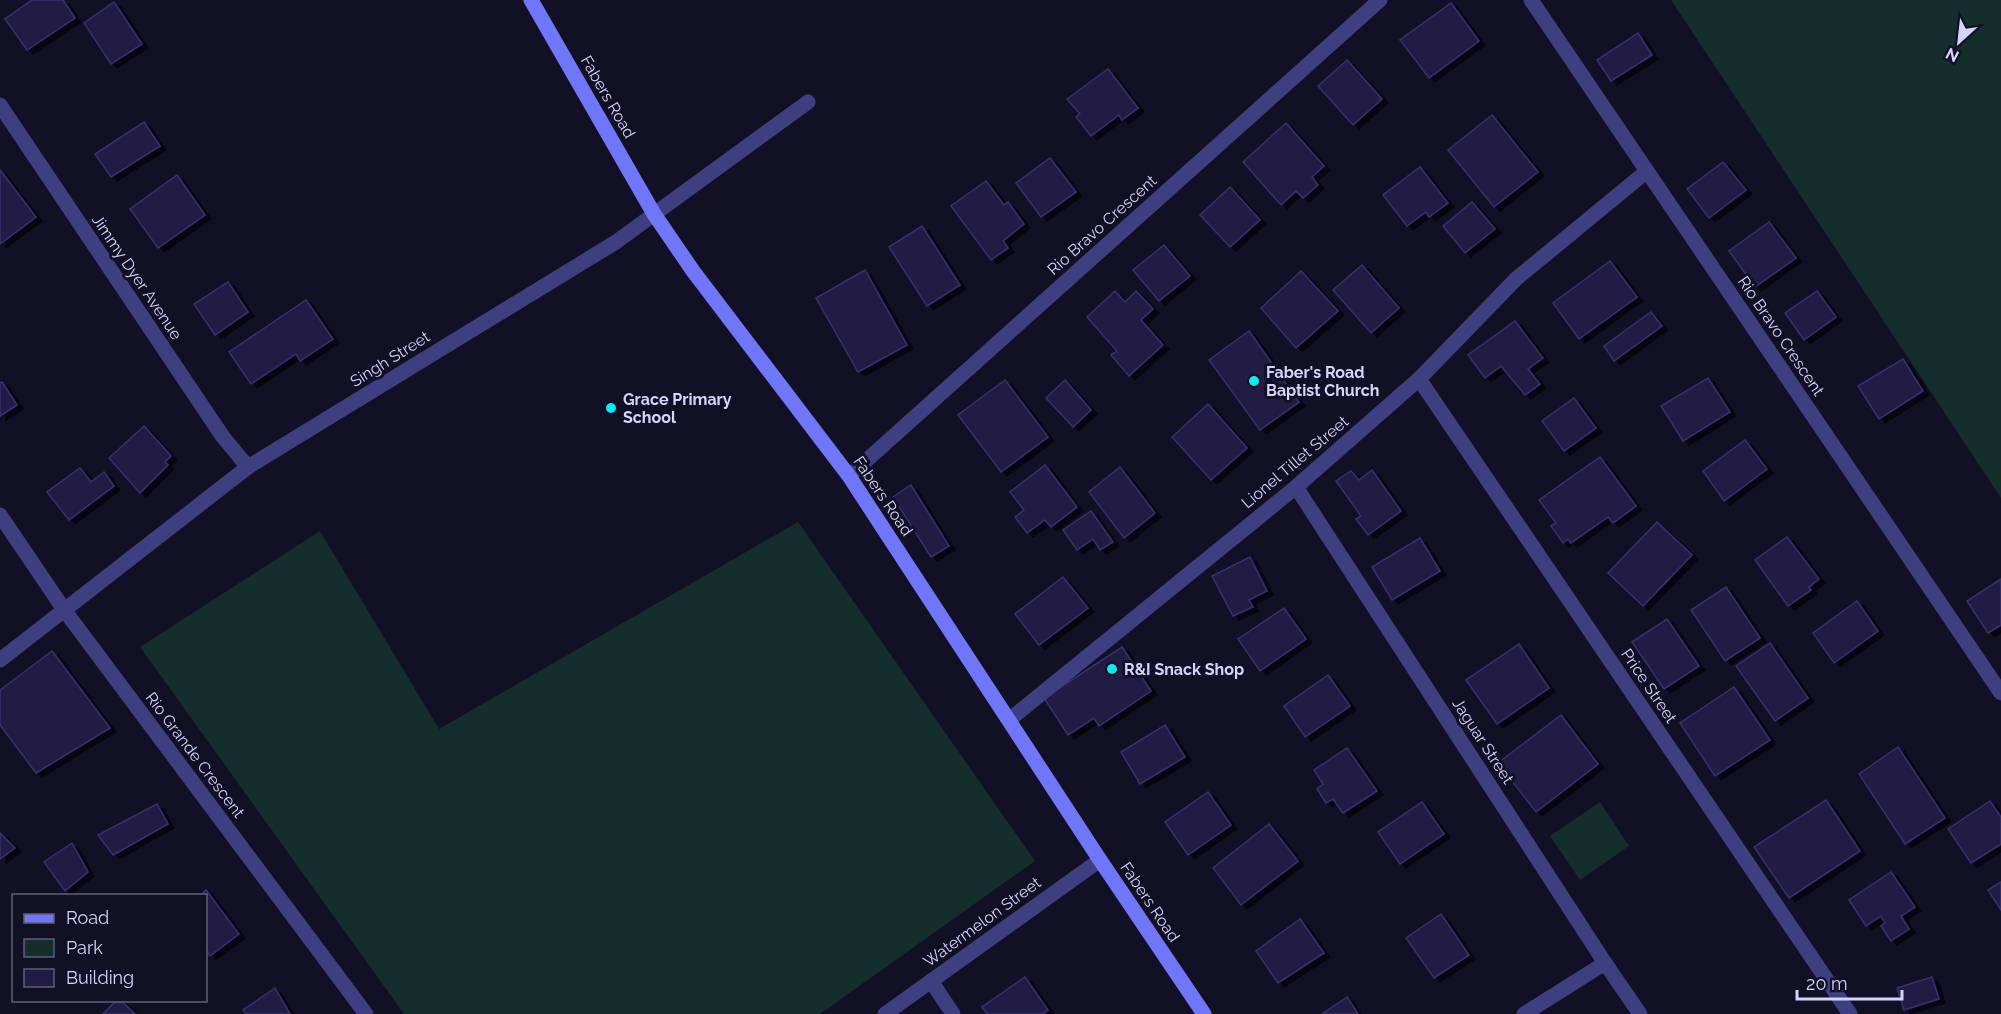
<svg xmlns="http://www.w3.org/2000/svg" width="2001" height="1014" font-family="Raleway,sans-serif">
  <defs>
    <filter id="shadow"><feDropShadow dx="6" dy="4" stdDeviation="0" flood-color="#0009"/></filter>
  </defs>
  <rect width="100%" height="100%" fill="#121024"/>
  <g fill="#132e2b">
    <path d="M1671,0H2001V498Z"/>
    <path d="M798,522L1035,861L820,1014H404L140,647L320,531L439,729Z"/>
    <path d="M1600,802L1629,846L1580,880L1550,836Z"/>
  </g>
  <g fill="#221c44" stroke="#38306f" stroke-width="1.5" filter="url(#shadow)">
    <path d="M32,0H63L75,18L27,50L5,19Z"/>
    <path d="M114,2L142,44L111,64L84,23Z"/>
    <path d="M1451,3L1479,41L1429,78L1400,40Z"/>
    <path d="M1638,33L1652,55L1611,81L1597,60Z"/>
    <path d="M1347,60L1382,99L1353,125L1318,86Z"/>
    <path d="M1108,69L1138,108L1122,120L1119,115L1091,136L1076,117L1080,114L1067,99Z"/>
    <path d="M1492,115L1538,172L1494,207L1448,150Z"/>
    <path d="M144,122L160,146L111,177L95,154Z"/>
    <path d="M1286,123L1324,166L1312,177L1318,185L1303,198L1296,191L1281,205L1243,162Z"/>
    <path d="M1050,158L1076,192L1041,217L1016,183Z"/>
    <path d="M1723,162L1746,190L1709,218L1687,189Z"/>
    <path d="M1420,167L1448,203L1429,217L1426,212L1407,226L1383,195Z"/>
    <path d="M0,170L36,217L0,244Z"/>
    <path d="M177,175L205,215L158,248L130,209Z"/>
    <path d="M986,181L1004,205L1008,202L1024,224L1003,241L1008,248L991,260L951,206Z"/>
    <path d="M1230,187L1260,220L1230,247L1200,215Z"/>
    <path d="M1472,202L1495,229L1465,253L1443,226Z"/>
    <path d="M1769,222L1796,258L1755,287L1729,251Z"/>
    <path d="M922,226L960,285L927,306L889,247Z"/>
    <path d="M1164,245L1190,276L1159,301L1133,270Z"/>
    <path d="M1610,261L1637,297L1579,339L1553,303Z"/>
    <path d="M1362,265L1399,308L1371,333L1333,290Z"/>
    <path d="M865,270L907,345L858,372L816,298Z"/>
    <path d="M1301,271L1338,311L1296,348L1261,308Z"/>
    <path d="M228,282L248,312L215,335L194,304Z"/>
    <path d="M1115,291L1125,302L1136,291L1153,309L1141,320L1163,345L1129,376L1111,355L1117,351L1087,317Z"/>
    <path d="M1817,291L1836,317L1804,340L1785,313Z"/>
    <path d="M306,300L333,339L300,361L296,354L251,384L229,352Z"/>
    <path d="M1651,312L1662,326L1614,361L1604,346Z"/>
    <path d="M1515,321L1543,358L1528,369L1540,384L1525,395L1501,366L1485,378L1468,355Z"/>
    <path d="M1249,331L1299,402L1260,430L1209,360Z"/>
    <path d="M1903,359L1923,391L1879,419L1858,386Z"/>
    <path d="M1708,378L1730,412L1683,441L1661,406Z"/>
    <path d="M1005,380L1048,437L1001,472L958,415Z"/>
    <path d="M1065,380L1091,410L1073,427L1046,398Z"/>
    <path d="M2,382L17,405L0,416V383Z"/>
    <path d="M1574,398L1596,428L1564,451L1542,421Z"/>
    <path d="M1208,404L1247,448L1211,480L1172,437Z"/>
    <path d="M144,426L171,456L165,462L168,465L140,493L109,458Z"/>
    <path d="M1745,440L1767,469L1724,501L1703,471Z"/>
    <path d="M1600,457L1636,506L1613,523L1608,517L1571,543L1568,539L1563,543L1551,526L1556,523L1539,500Z"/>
    <path d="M1045,465L1077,507L1051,527L1045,520L1027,533L1015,517L1024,510L1010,492Z"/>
    <path d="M1120,467L1155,513L1124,538L1089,492Z"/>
    <path d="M80,468L91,482L104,472L114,486L69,520L47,492Z"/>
    <path d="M1372,470L1401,511L1368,535L1356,519L1361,516L1336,481L1351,471L1359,480Z"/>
    <path d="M911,485L949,546L931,557L893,497Z"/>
    <path d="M1091,511L1113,542L1100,550L1093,539L1077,550L1063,530Z"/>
    <path d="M1657,522L1692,555L1643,606L1608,573Z"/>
    <path d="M1787,537L1819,579L1809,587L1811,590L1788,606L1755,560Z"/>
    <path d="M1420,538L1440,571L1392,600L1372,567Z"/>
    <path d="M1250,557L1267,591L1249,600L1253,607L1233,616L1212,576Z"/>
    <path d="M1063,577L1088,608L1039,645L1015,614Z"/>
    <path d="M2001,579V625L1988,633L1967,601Z"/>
    <path d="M1726,587L1760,638L1725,661L1691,610Z"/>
    <path d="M1857,601L1878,631L1834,663L1813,633Z"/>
    <path d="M1284,608L1306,639L1260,671L1238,639Z"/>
    <path d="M1667,619L1699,666L1664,689L1632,642Z"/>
    <path d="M1770,643L1808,698L1775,721L1736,666Z"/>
    <path d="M1519,644L1549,688L1497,724L1466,680Z"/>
    <path d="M1122,647L1151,691L1099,726L1094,718L1068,735L1044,698Z"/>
    <path d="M52,651L110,728L36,773L0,725V690Z"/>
    <path d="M1328,675L1350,706L1305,737L1284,706Z"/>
    <path d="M1734,687L1770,740L1715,776L1680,723Z"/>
    <path d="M1561,715L1598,764L1536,812L1498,763Z"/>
    <path d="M1165,725L1185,757L1140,784L1121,752Z"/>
    <path d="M1898,747L1945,818L1905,844L1859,774Z"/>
    <path d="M1347,748L1377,791L1343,813L1333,799L1326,803L1317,789L1323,784L1314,770Z"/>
    <path d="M1208,792L1231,825L1188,855L1165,822Z"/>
    <path d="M1826,800L1860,851L1789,898L1754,847Z"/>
    <path d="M1990,801L2001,817V844L1971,863L1948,829Z"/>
    <path d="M1422,802L1444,834L1400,864L1378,832Z"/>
    <path d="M157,804L168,824L113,855L98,835Z"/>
    <path d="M1269,824L1298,861L1241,905L1213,868Z"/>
    <path d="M0,833L15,848L0,859Z"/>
    <path d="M72,843L88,872L65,891L44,862Z"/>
    <path d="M1891,872L1915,907L1901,916L1909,929L1891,941L1881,926L1885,923L1881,916L1866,926L1849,900Z"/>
    <path d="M2001,882V910L1988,890Z"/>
    <path d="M206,890L239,934L210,956L206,950V896H200Z"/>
    <path d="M1441,914L1469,955L1434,978L1406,938Z"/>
    <path d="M1300,919L1324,953L1278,983L1256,951Z"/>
    <path d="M1025,977L1048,1010L1043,1014H987L982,1007Z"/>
    <path d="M1932,977L1939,999L1904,1010L1897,988Z"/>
    <path d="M275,988L290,1014H246L243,1010Z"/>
    <path d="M1347,997L1358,1014H1322Z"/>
    <path d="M117,1000H120L135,1014H103Z"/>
  </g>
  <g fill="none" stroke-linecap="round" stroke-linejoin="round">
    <g stroke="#3d3f81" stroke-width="15">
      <path d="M1531,0L2001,693"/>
      <path d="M0,105L223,437L248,467"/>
      <path d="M1419,379L1850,1014"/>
      <path d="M849,476L1380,0"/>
      <path d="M1296,487L1605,963L1640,1014"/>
      <path d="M0,515L65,611L366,1014"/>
      <path d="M0,660L248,467L616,242L808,102"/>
      <path d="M1009,720L1296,487L1419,379L1516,279L1647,171"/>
      <path d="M931,981L953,1014"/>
      <path d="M885,1014L1100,860"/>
      <path d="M1524,1014L1605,963"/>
    </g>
    <path stroke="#7076f8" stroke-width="15" d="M531,0L654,214L693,271L849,476L1100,860L1204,1014"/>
  </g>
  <g fill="#0bebf2" stroke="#121024" stroke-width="2">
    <circle cx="1254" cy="381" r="6"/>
    <circle cx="611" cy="408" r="6"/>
    <circle cx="1112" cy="669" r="6"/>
  </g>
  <g text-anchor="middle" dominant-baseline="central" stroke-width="6" stroke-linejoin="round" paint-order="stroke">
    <g font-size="16" fill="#d6d4fd" stroke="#121024">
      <text transform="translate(608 97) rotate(60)">Fabers Road</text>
      <text transform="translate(1102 225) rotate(-42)">Rio Bravo Crescent</text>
      <text transform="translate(137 277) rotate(56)">Jimmy Dyer Avenue</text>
      <text transform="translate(1781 336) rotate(56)">Rio Bravo Crescent</text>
      <text transform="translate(390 359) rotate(-32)">Singh Street</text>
      <text transform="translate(1295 462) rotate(-40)">Lionel Tillet Street</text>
      <text transform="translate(883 496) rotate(56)">Fabers Road</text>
      <text transform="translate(1649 686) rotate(56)">Price Street</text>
      <text transform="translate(1483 741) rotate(57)">Jaguar Street</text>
      <text transform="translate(195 755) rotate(53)">Rio Grande Crescent</text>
      <text transform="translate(1150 902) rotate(56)">Fabers Road</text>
      <text transform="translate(982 922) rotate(-36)">Watermelon Street</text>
    </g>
    <g font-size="16" font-weight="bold" fill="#d6d4fd" stroke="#121024" text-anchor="start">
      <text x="1266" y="372">Faber's Road<tspan x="1266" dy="18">Baptist Church</tspan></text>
      <text x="623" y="399">Grace Primary<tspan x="623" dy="18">School</tspan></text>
      <text x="1124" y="669">R&amp;I Snack Shop</text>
    </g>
  </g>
  <rect x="12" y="894" width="195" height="108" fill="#121024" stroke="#605e7b" stroke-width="1.5"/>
  <rect x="24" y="914" width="30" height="9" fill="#7076f8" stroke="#605e7b" stroke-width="1.5"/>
  <text x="66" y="924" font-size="18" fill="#d6d4fd">Road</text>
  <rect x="24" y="939" width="30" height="18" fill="#132e2b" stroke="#605e7b" stroke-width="1.5"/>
  <text x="66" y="954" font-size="18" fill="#d6d4fd">Park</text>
  <rect x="24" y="969" width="30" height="18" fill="#221c44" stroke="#605e7b" stroke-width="1.5"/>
  <text x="66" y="984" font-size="18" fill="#d6d4fd">Building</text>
  <g transform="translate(1959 42) rotate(207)" stroke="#121024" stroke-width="4.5" paint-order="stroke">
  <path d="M0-4.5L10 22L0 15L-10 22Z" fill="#d6d4fd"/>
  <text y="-9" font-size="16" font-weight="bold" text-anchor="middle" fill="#d6d4fd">N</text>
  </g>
  <path d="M1797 990v9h105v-9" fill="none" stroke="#d6d4fd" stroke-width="3"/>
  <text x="1806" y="990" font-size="18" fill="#d6d4fd" stroke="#121024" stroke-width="4.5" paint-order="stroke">20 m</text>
</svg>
